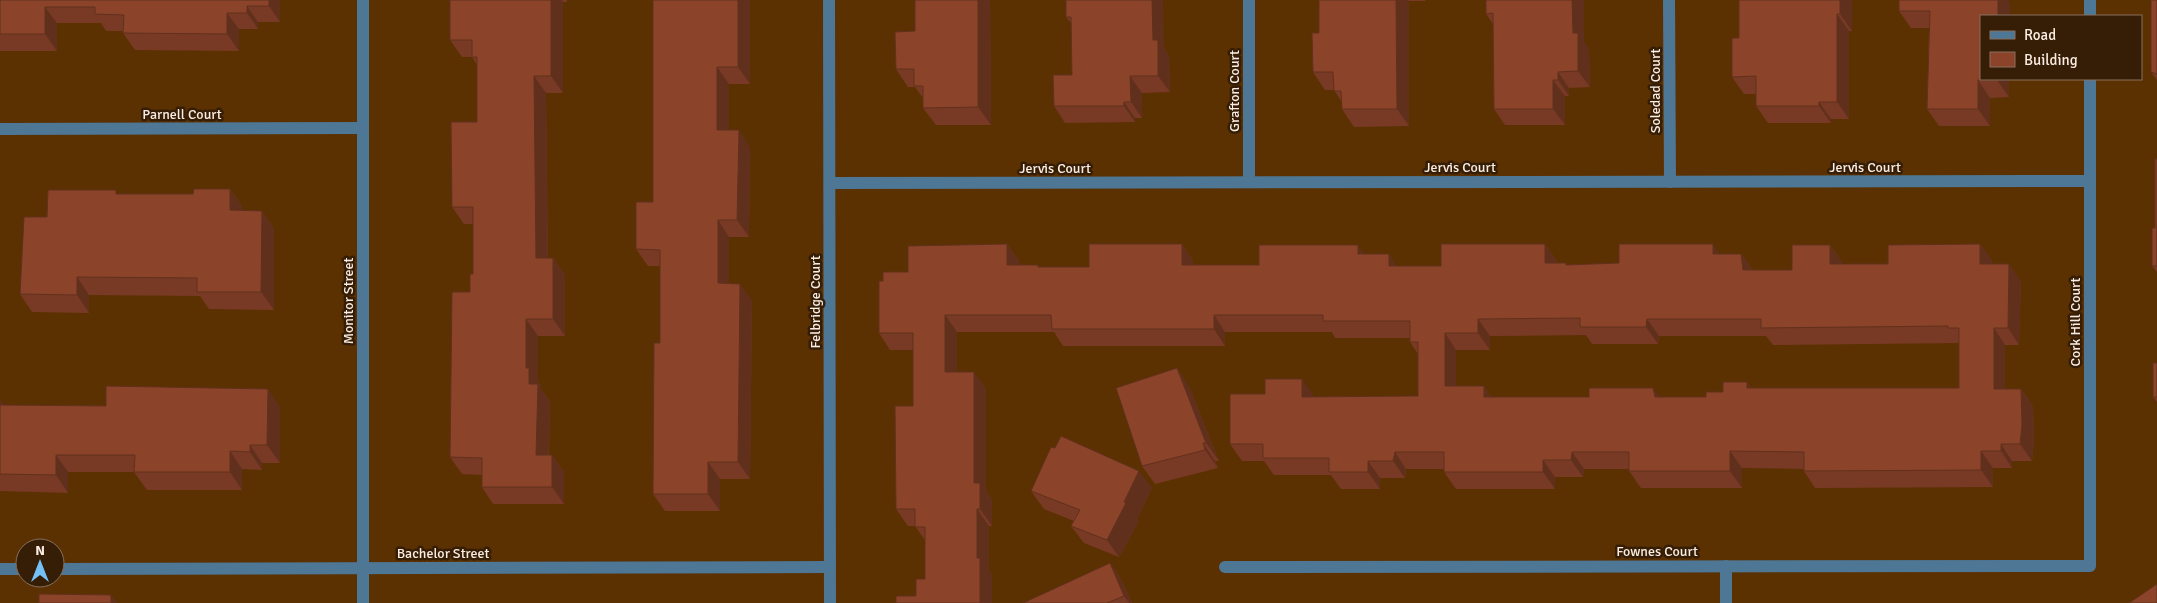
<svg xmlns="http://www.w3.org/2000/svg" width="2157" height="603" font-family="Signika,sans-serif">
  <rect width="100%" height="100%" fill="#5c3102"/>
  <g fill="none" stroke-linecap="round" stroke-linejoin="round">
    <g stroke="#4d7795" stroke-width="12">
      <path d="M363,0V603"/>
      <path d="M829,0L830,603"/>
      <path d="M1249,0V182"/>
      <path d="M1669,0L1670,182"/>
      <path d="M2090,0V16"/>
      <path d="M0,129L363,128"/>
      <path d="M830,183L2090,181"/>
      <path d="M1726,566V603"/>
      <path d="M1225,567L2090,566V79"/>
      <path d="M0,569H25"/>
      <path d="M55,569L830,567"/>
    </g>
  </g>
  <g fill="#783a24" fill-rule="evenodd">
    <path d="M0,0H280V22H258V29H239V51L135,50L123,33V31H106L101,23H57V51H0Z"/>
    <path d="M450,0H567V2H563V93H546L548,258H553L565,275V336H538V382L541,385V389L550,401L549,455H552L564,472V504H493L482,487V475L462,474L450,457L470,292L473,274V224H464L452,207L477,122V65L472,57H462L450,40Z"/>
    <path d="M653,0H750V84H729V130L750,147L749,237H729V284L752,301L750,479H720V511H665L653,494L660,343V266H648L636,249L653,202Z"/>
    <path d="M915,0H990L991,125H936L923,108V98L915,87H908L896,69L915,31Z"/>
    <path d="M1066,0L1164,48L1169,56L1170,92L1142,93V118H1135V122L1065,123L1054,106L1072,75V24L1066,17Z"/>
    <path d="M1319,0H1425V1H1409V126L1354,127L1342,109V102L1334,90H1325L1313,72L1319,33Z"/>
    <path d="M1486,0H1584V42L1589,49L1590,87L1569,88V96H1565V125H1505L1494,109L1493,24L1486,14Z"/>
    <path d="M1852,0V31H1849V119H1831V123H1768L1756,106V94H1744L1732,77L1739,38Z"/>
    <path d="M2157,0V80L2151,72Z"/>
    <path d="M2010,3L1981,79H2009V97L1990,98V126H1939L1927,109L1929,28H1911L1899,11Z"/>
    <path d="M2157,159V272L2152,266L2155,228Z"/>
    <path d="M230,189L242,206V211H262L274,229V310L209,309L200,296L89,295V313L32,312L20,294L47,217L118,194H193Z"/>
    <path d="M1007,244L1019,261V265H1038L1039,267H1089L1182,244L1193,261V265H1259L1364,254L1397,266H1441L1545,244L1557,261V263L1568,265L1619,263L1719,254H1741L1753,270H1792L1830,245L1842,262V264H1888L1980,244L1992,261V264L2021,281L2019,345H2005V389H2021L2033,406L2034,442L2032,461H2012V468H1993V487L1815,488L1804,471V469L1742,468V488H1641L1629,471V469H1584L1583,477H1555V489H1456L1444,472V469H1406L1405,478H1380V489H1341L1331,475H1274L1264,461H1242L1230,444L1314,396V397L1418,396V354L1410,342V338H1335L1332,332H1225V346H1063L1054,332H957V372L986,389V491L992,500V526H989V570L992,575V603L916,596L925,579V540L915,526H908L896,509L913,406V350H890L879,333L883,281L908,272ZM1586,335L1592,344H1658L1659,336H1766L1773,345L1959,343V388H1751L1747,382L1723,392L1706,397H1491L1484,386H1456V350H1490V336Z"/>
    <path d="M2157,363V402L2153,397Z"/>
    <path d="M1189,386L1219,461H1215L1218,468L1155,484L1142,466Z"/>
    <path d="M0,400L4,405L280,407V463H262V470L242,469V490H147L134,472H68V493L0,491Z"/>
    <path d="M1152,488L1137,519L1139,521L1119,557L1084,543L1071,526L1074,521L1044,509L1031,491Z"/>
    <path d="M1110,563L1122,581L1132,603H1023Z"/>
  </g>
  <g fill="#61301d">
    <path d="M269,0H280V22L269,6Z"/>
    <path d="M551,0H562L563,2V93L551,76Z"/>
    <path d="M738,0H750V84L738,67Z"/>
    <path d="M978,0H990L991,125L978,107Z"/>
    <path d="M1152,0H1163L1164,48L1169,56L1170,92L1158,76L1153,40Z"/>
    <path d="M1396,0H1408L1409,1V126L1397,109Z"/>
    <path d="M1572,0H1584V42L1589,49L1590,87L1578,71L1573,33Z"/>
    <path d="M1840,0H1852V31L1840,14Z"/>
    <path d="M1998,0H2008L2010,3V16H1998Z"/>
    <path d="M247,6L258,22V29L247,13Z"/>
    <path d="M45,7L57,23V51L45,34Z"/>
    <path d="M227,13L239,29V51L227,34Z"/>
    <path d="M1837,14L1849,31V119L1837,102Z"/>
    <path d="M717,67L729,84V147L717,130Z"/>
    <path d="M1558,72L1569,88V96L1558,80Z"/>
    <path d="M534,76L546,93L548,275L536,258Z"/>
    <path d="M1130,76L1142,93V118L1131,102Z"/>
    <path d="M1997,79H2009V97L1997,80Z"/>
    <path d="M1553,80L1565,96V125L1553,109Z"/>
    <path d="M1978,80L1990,98V126L1978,109Z"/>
    <path d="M1124,102L1135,118V122L1124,106Z"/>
    <path d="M1819,102L1831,119V123L1819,106Z"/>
    <path d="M739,130L750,147L749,237L737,220Z"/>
    <path d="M230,189L242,206V228L230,210Z"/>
    <path d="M262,211L274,229V310L261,292Z"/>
    <path d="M718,220L729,237V300L718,283Z"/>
    <path d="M1007,244L1019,261V282L1007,265Z"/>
    <path d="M1182,244L1193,261V282L1182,265Z"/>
    <path d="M1545,244L1557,261V280L1545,263Z"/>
    <path d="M1713,244L1724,261L1713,254Z"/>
    <path d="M1980,244L1992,261V281L1980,264Z"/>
    <path d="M1358,245L1370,262L1358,254Z"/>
    <path d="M1830,245L1842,262V281L1830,264Z"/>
    <path d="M1389,254L1400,271L1389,266Z"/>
    <path d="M1741,254L1753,270H1743Z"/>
    <path d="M553,258L565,275V336L553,319Z"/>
    <path d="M2009,264L2021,281L2019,345L2008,328Z"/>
    <path d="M77,277L89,295V313L77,295Z"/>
    <path d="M740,284L752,301L750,479L738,462Z"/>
    <path d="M945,315L957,332V389L945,372Z"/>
    <path d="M1214,315L1225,332V346L1214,329Z"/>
    <path d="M526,319L538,336V382L541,385V389L550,401L548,472L536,455L529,384L526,368Z"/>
    <path d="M1478,319L1490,336V350L1478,333Z"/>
    <path d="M1647,319L1659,336L1658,344L1646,327Z"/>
    <path d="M1994,328L2005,345V406L1994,389Z"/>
    <path d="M1445,333L1456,350V403L1445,386Z"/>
    <path d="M1177,368L1189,386L1219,461L1206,443Z"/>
    <path d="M974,372L986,389V491L992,500V526L980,509L974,483Z"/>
    <path d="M1302,379L1314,396V414L1302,397Z"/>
    <path d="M1747,382L1759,399L1747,388Z"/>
    <path d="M1484,386L1495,403L1484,397Z"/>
    <path d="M1653,388L1665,405L1655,397Z"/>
    <path d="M268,389L280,407V463L267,445Z"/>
    <path d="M2021,389L2033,406L2034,442L2032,461L2020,444Z"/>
    <path d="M0,400L5,406L0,416Z"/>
    <path d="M1203,443L1215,461L1218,468L1205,450Z"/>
    <path d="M2001,444L2012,461V468L2001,451Z"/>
    <path d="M250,445L262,463V470L250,452Z"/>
    <path d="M230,451L242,469V490L230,472Z"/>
    <path d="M1730,451L1742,468V488L1730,471Z"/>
    <path d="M1981,451L1993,468V487L1981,470Z"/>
    <path d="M1395,452L1406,469L1405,478L1393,461Z"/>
    <path d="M1572,452L1584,469L1583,477L1571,460Z"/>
    <path d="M56,455L68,472V493L56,475Z"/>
    <path d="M552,455L564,472V504L552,487Z"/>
    <path d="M1543,460L1555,477V489L1543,472Z"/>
    <path d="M1368,461L1380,478V489L1368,472Z"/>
    <path d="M708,462L720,479V511L708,494Z"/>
    <path d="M1139,471L1152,488L1137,519L1139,521L1119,557L1107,540Z"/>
    <path d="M977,509L989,526V570L992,575V603H980L977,558Z"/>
    <path d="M1110,563L1122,581L1132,603H1129L1124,596Z"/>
    <path d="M111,595L117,603H111Z"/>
  </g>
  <g fill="#8b442a" stroke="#61301d" fill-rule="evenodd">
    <path d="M0,0H269V6H247V13H227V34L123,33L124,15L95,14V7H45V34H0Z"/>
    <path d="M450,0H551V76H534L536,258H553V319H526V368H529V384H538L536,455H552V487H482V458L450,457L452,292H470V274H473V207H452L451,122H477V57H472V40H450Z"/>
    <path d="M653,0H738V67H717V130H739L737,220H718V283L740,284L738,462H708V494H653L654,343H660V250L636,249V202H653Z"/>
    <path d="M915,0H978V107L923,108V86H914V69H896L895,32L915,31Z"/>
    <path d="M1066,0H1152L1153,40H1158V76H1130L1131,102H1124V106H1054L1053,75H1072L1071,17H1066Z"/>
    <path d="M1319,0H1396L1397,109H1342L1341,91H1334L1333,72H1313L1312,33H1319Z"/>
    <path d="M1486,0H1572L1573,33H1578V71L1558,72V80H1553V109H1494L1493,13L1486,14Z"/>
    <path d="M1739,0H1840V14H1837V102H1819V106H1756V76L1732,77V38H1739Z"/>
    <path d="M1899,0H1998V16H1981V79H1997V80H1978V109H1927L1930,11H1899Z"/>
    <path d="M2151,0H2157V74L2151,72Z"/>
    <path d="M2155,159H2157V266H2152V228H2155Z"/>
    <path d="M194,189H230V210L262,211L261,292H197V278L77,277V295L20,294L24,217H47L48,190H116V194H193Z"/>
    <path d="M1007,244V265H1038V267H1089V244H1182V265H1259V245H1358V254H1389V266H1441V244H1545V263H1566V265L1619,263V244H1713V254H1741L1743,270H1792V245H1830V264H1888V245L1980,244V264H2009L2008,328H1994V389H2021L2022,425L2020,444H2001V451H1981V470L1804,471V452L1730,451V471H1629V452H1572L1571,460H1543V472H1444V452H1395L1393,461H1368V472H1329V458H1263V444H1230V394H1265V379H1302V397L1418,396V342H1410V321H1323V315H1214V329H1052L1051,315H945V372H974V483H980V509H977V558H980V603H896V596H916V579H925V527H915V509H896L895,406H913V333H879V281H883V272H908V246ZM1580,318V327H1646L1647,319H1761V328L1948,326V328H1959V388H1747V382H1723V392H1706V397H1655L1653,388H1589V397H1484V386H1445V333H1478V319Z"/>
    <rect x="2153" y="363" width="4" height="34"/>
    <path d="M1177,368L1206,443H1203L1205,450L1142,466L1116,388Z"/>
    <path d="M106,386L268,389L267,445H250V452L230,451V472H134L135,455H56V475L0,474V405L106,406Z"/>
    <path d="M1061,436L1139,471L1124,502L1126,503L1107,540L1071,526L1080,510L1031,491L1051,447L1055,448Z"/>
    <path d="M1110,563L1124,596L1107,603H1023Z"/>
    <path d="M2157,584V603H2129Z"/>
    <path d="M39,594L111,595V603H39Z"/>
  </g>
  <g text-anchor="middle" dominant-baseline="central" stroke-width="5" stroke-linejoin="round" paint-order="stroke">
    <g font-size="14" fill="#fbede2" stroke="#361d06">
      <text transform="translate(1234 91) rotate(-90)">Grafton Court</text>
      <text transform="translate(1655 91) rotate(-90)">Soledad Court</text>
      <text x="182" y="114">Parnell Court</text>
      <text x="1460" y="167">Jervis Court</text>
      <text x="1865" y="167">Jervis Court</text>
      <text x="1055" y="168">Jervis Court</text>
      <text transform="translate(348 301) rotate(-90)">Monitor Street</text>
      <text transform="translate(815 302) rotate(-90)">Felbridge Court</text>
      <text transform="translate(2075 322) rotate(-90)">Cork Hill Court</text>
      <text x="1657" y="551">Fownes Court</text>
      <text x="443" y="553">Bachelor Street</text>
    </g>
  </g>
  <rect x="1980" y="15" width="162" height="65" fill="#361d06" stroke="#85705e"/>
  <rect x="1990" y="31" width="25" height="8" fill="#4d7795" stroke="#85705e"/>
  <text x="2024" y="40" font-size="15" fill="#fbede2">Road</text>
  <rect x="1990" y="52" width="25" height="15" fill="#8b442a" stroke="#85705e"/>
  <text x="2024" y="65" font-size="15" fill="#fbede2">Building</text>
  <g transform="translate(40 563)"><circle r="24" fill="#361d06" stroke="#85705e"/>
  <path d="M0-4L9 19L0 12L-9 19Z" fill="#73c1f6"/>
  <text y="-8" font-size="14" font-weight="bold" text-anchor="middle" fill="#fbede2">N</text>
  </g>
</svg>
